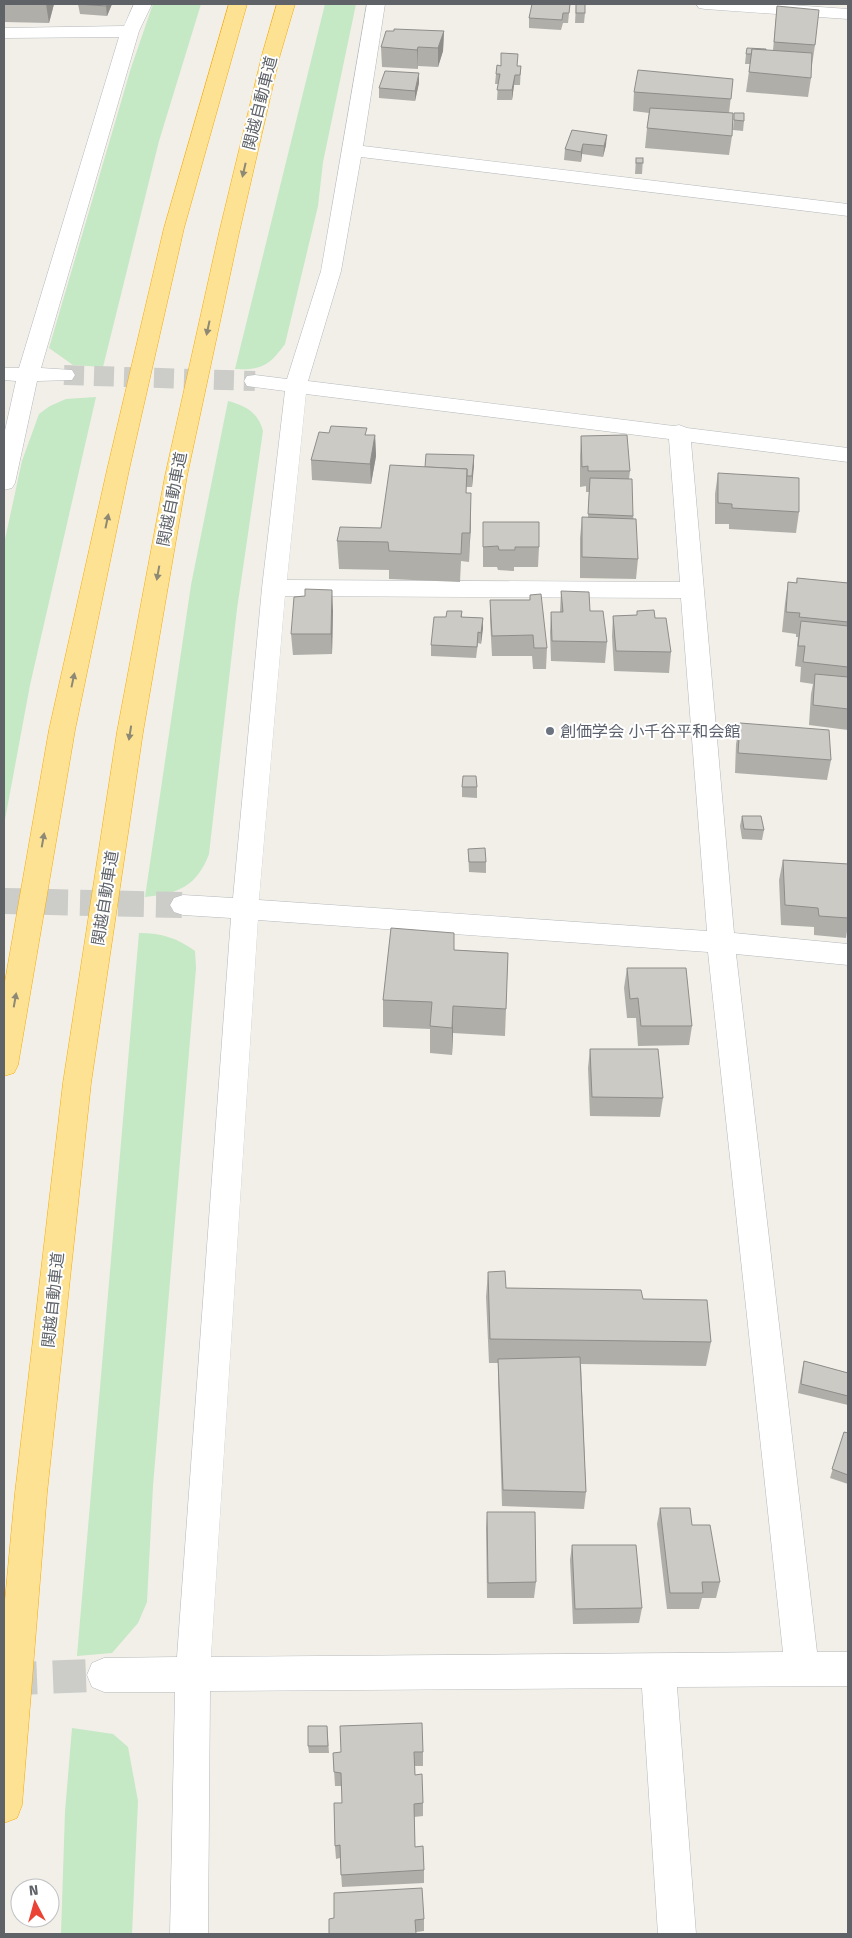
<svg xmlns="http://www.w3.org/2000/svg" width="852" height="1938" font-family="'Fira Sans','Noto Sans JP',sans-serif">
  <rect width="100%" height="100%" fill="#f1efe8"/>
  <g fill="#c5e8c5">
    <path d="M153,4H201L159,141L103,367L73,365L49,348L131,68Z"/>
    <path d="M325,4H356L323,162L318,206L285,344C269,366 262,370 235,369Z"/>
    <path d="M96,397L30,685L4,825V544L22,461L39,414L50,406L66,399Z"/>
    <path d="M228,401C246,406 258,412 263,431L237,609L209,854C197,886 178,894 145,897L191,585Z"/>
    <path d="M139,933C162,933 177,938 195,951L196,968L153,1486L147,1602L138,1623L112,1653L77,1656Z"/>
    <path d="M72,1728L113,1734L128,1747L138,1801L132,1934H61L65,1812Z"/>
  </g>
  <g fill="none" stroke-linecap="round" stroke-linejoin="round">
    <path stroke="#ccccc8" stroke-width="20" stroke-dasharray="20 10" stroke-linecap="butt" d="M64,375L255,381"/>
    <path stroke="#ccccc8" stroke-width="26" stroke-dasharray="26 12" stroke-linecap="butt" d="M4,901L183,905"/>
    <path stroke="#ccccc8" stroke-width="33" stroke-dasharray="33 16" stroke-linecap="butt" d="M4,1679L104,1675"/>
    <defs>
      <g id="minor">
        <path d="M134,4H152L139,31L41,368L72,370L75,375L72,380L37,381L15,483L12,488L4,490V435L16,381L4,380V368H19L119,37L4,38V28L124,26Z"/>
        <path d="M367,4H385L363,146L848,204V216L361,157L341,271L308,381L674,426L679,425L687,428L848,448V462L691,442L734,933L848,944V965L736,954L817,1652H848V1686L677,1687L696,1934H658L642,1688L210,1691L208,1934H170L175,1692H104L92,1687L87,1675L92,1663L104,1658L177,1657L231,918L183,915L174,912L170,905L174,898L183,895L233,898L262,588L285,391L247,386L244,381L247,376L255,375L287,379L321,271ZM306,394L669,439L680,582L287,580ZM285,596L681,598L707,931L259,900ZM258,920L708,952L783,1652L211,1657Z"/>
        <path d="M696,4H777L848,9V19L705,9L699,8Z"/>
      </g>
      <g id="highway">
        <path d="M229,4H247L184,228L129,470L75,730L18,1065L14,1073L4,1076V987L49,730L107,470L164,228Z"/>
        <path d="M277,4H295L280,55L239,233L187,476L143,732L91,1083L47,1493L22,1805L17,1818L4,1823V1611L15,1493L63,1083L117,732L165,476L219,233L262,55Z"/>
      </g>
    </defs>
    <use href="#minor" stroke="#b5b8bc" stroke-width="1"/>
    <use href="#highway" stroke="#f9ab00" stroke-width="1"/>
    <use href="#minor" fill="#fff" fill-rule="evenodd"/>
    <use href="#highway" fill="#fde293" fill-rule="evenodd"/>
  </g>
  <g fill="#afaea9">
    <path d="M4,4H54L49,23L4,22Z"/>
    <path d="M78,4H112L107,16L80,14Z"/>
    <path d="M570,4L568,23H563L561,30L529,28V18Z"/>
    <path d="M576,4L585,13L584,23H575Z"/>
    <path d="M777,6L815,45L812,65H811V78L808,97L746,92L750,64H745L746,54L773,50Z"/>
    <path d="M444,31L443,51L438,67L418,66V69L382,67L381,47Z"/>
    <path d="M501,66H521L520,85H514L512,100H497L498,84H495L496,74Z"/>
    <path d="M733,79L729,113L732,136L729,155L645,148L647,128L649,113L633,111L634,92Z"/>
    <path d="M419,83L415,101L379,98V88Z"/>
    <path d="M734,113L744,121L743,131L733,130Z"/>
    <path d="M572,130L606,145L603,157L582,154L581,162L564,160L565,149Z"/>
    <path d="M636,158H643L642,174H635Z"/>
    <path d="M367,435H375L376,456L371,484L312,480L311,460Z"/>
    <path d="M581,436L630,471L629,479L638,559L636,579L580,578V538L582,517L588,518L589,492H586V486L580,487V456Z"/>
    <path d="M474,455L472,487H466V493L471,521L469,562L461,561L460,582L389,579V570L339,569L337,541L381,528L425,467Z"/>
    <path d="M718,473L799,512L796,533L729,529V524H715V494Z"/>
    <path d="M483,522L539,547L538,567H514V571L498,570L497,567H483Z"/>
    <path d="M797,578L848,583V730L809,725L811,694L813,684L800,682L801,667L795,666L798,637H796V634L782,632L785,603L788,582L796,583Z"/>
    <path d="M561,591L590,611L607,642L605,663L551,661L550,632L551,612H560Z"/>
    <path d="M490,600H530L547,648L546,669H533L532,656H492L490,620Z"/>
    <path d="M333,610L332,654L293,655L291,634Z"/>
    <path d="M462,611V617L483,618L481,644L478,643L476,658L431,656V645L446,617Z"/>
    <path d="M637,611L671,652L669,673L614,671L612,636L613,616L637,615Z"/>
    <path d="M740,723L831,760L827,780L735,773L736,744Z"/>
    <path d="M462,787H477V798L462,797Z"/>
    <path d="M742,816L764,830L762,840L742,839L740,826Z"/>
    <path d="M468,849L486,862V873L469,872Z"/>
    <path d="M783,860L848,864V931H847L846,938L814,935V927L781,925L779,880Z"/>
    <path d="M454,950L508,953L505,1036L453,1033L452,1055L430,1053V1029L383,1027V1000Z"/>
    <path d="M627,968L692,1026L689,1045L638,1046L636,1018H627L624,988Z"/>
    <path d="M590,1049L663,1098L660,1117L590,1116L588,1068Z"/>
    <path d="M488,1272L506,1288L643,1299L711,1342L706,1366L581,1364L586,1492L584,1509L502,1506L498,1376V1363H489L486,1297Z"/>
    <path d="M804,1361L848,1373V1405L798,1393L802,1370Z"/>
    <path d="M844,1432L848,1433V1484L830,1478Z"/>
    <path d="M660,1508L692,1525L720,1582L716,1598H702L699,1609H667L657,1524Z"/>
    <path d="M487,1512L536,1582L534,1598H487L486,1528Z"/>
    <path d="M572,1545L642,1608L639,1623L573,1624L570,1560Z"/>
    <path d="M327,1726L329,1753H309L308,1746Z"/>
    <path d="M423,1752V1766H415V1775L423,1803V1816L414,1817L415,1847L424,1870V1883L342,1887L340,1858L336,1859L335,1846L342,1803V1786H335L333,1753Z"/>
    <path d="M329,1919H424V1931L416,1932Z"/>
  </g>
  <g fill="#8f8d8a">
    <path d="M46,4H54L49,23Z"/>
    <path d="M107,4H112L107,16L106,6Z"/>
    <path d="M444,31L443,51L438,67V48Z"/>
    <path d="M418,47V69L417,50Z"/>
    <path d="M419,73V83L415,101V91Z"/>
    <path d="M515,75L514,85L512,100V90Z"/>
    <path d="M607,135L606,145L603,157L604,146Z"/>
    <path d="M583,144L582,154L581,162V152Z"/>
    <path d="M375,435L376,456L371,484L370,464Z"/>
    <path d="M474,455V466L472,487V476Z"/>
    <path d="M471,493V521L469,562L470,533Z"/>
    <path d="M332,590L333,610L332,654L331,634Z"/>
    <path d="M483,618V629L481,644V633Z"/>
    <path d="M453,1006V1033L452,1055V1028Z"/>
  </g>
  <g fill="#cccac5" stroke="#8f8d8a">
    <path d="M78,4H107L106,6Z"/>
    <path d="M532,4H570L569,13H563L562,20L529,18Z"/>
    <rect x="576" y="4" width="9" height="9"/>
    <path d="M777,6L819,10L815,45L774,42Z"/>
    <path d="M394,29L444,31L438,48L418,47L417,50L381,47L386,31H394Z"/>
    <path d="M747,48L766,49V50L752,49V54H746Z"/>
    <path d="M752,49L812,53L811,78L749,72Z"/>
    <path d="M501,53L518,54L517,66H521L520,75H515L512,90H497L500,74H496L497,65L501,66Z"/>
    <path d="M638,70L733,79L731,99L634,92Z"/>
    <path d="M385,71L419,73L415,91L379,88Z"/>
    <path d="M650,108L733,113L732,136L647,128Z"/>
    <path d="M734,113H744V121L734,120Z"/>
    <path d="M572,130L607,135L604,146L583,144L581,152L565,149Z"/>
    <rect x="636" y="158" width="7" height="5"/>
    <path d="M331,426L367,428L365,435H375L370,464L311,460L319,432L329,433Z"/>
    <path d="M627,435L630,471H588V466L582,467L581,436Z"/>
    <path d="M426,454L474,455L472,476H467V469L425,467Z"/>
    <path d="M390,465L467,469L466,493H471L470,533H462L461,554L389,551L388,542L337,541L340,527L381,528Z"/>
    <path d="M718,473L799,478V512L732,508V504L718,503Z"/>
    <path d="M590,478L632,479L633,516L588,514Z"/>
    <path d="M582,517L636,519L638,559L582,557Z"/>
    <path d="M483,522H539V547H515V550H499L498,546L483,547Z"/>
    <path d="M797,578L848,583V622L799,617L800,613L786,612L788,582L797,583Z"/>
    <path d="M305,589L332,590L331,634H291L294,597L305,596Z"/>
    <path d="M561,591L589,592L590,611H603L607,642L552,641L551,612H563Z"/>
    <path d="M541,594L547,648H534L533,635L492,636L490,600H530V595Z"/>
    <path d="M654,610L655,618H666L671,652L616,651L613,616L637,615V611Z"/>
    <path d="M447,611H462L461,617L483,618L481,633L478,632L477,647L431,645L434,617H446Z"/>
    <path d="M801,621L848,626V667L803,662L805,646H798Z"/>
    <path d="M815,674L848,677V709L813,705Z"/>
    <path d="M740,723L829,730L831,760L738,753Z"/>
    <path d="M463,776H476L477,787H462Z"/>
    <path d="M742,816H761L764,830L744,829Z"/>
    <path d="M485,848L486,862H469L468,849Z"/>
    <path d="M783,860L848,864V918L819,916L818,908L785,905Z"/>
    <path d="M391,928L454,933V950L508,953L506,1009L453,1006L452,1028L430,1026L432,1002L383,1000Z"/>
    <path d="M627,968H686L692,1026H641L638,998L630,999Z"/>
    <path d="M590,1049H658L663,1098L592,1097Z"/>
    <path d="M505,1271L506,1288L641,1290L643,1299L707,1300L711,1342L490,1339L488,1272Z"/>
    <path d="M580,1357L586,1492L503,1490L498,1359Z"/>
    <path d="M804,1361L848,1373V1396L801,1384Z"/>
    <path d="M844,1432L848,1433V1475L832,1469Z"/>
    <path d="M660,1508H690L692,1525H710L720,1582H702L703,1593H670Z"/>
    <path d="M487,1512H535L536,1582L488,1583Z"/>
    <path d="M572,1545H636L642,1608L575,1609Z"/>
    <path d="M422,1723L423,1752H414L415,1775L422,1774L423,1803L414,1804L415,1847L423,1846L424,1870L341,1875L340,1845L335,1846L334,1803H342L341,1773L334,1772L333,1753L341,1752L340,1726Z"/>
    <path d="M308,1726H327L328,1746H308Z"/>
    <path d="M422,1888L424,1919L415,1920L416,1934H329V1919L334,1918V1893Z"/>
  </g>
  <defs><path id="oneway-solid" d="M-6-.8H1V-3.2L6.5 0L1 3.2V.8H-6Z" transform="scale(1.25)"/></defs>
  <g fill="#8e8975">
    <use href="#oneway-solid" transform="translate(244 170) rotate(103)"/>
    <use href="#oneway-solid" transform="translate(208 328) rotate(102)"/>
    <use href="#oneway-solid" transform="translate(107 521) rotate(-78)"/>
    <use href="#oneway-solid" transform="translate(158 573) rotate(100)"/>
    <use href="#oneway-solid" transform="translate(73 680) rotate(-78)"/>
    <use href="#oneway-solid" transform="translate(130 733) rotate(99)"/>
    <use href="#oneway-solid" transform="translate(43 840) rotate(-80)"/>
    <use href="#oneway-solid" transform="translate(15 1000) rotate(-80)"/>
  </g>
  <circle fill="#6b7280" stroke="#fff" stroke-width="2" cx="550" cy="731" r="5"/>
  <g text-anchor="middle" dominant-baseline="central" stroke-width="4" stroke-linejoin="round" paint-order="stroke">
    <g font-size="16" fill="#5f6368" stroke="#fff">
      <text transform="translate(260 103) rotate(-76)">関越自動車道</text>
      <text transform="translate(172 499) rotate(-79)">関越自動車道</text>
      <text transform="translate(105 898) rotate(-81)">関越自動車道</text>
      <text transform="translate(53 1300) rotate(-84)">関越自動車道</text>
    </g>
    <g font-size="16" fill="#5b616d" stroke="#fff" text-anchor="start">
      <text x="560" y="731">創価学会 小千谷平和会館</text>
    </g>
  </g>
  <rect width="852" height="1938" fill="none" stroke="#5f6368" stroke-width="10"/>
  <g transform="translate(35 1903) rotate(354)"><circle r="24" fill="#ffffff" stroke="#bfc1c3"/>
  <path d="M0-4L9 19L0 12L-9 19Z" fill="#ea4335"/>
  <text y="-8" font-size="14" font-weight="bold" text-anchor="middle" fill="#5f6368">N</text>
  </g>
</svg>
